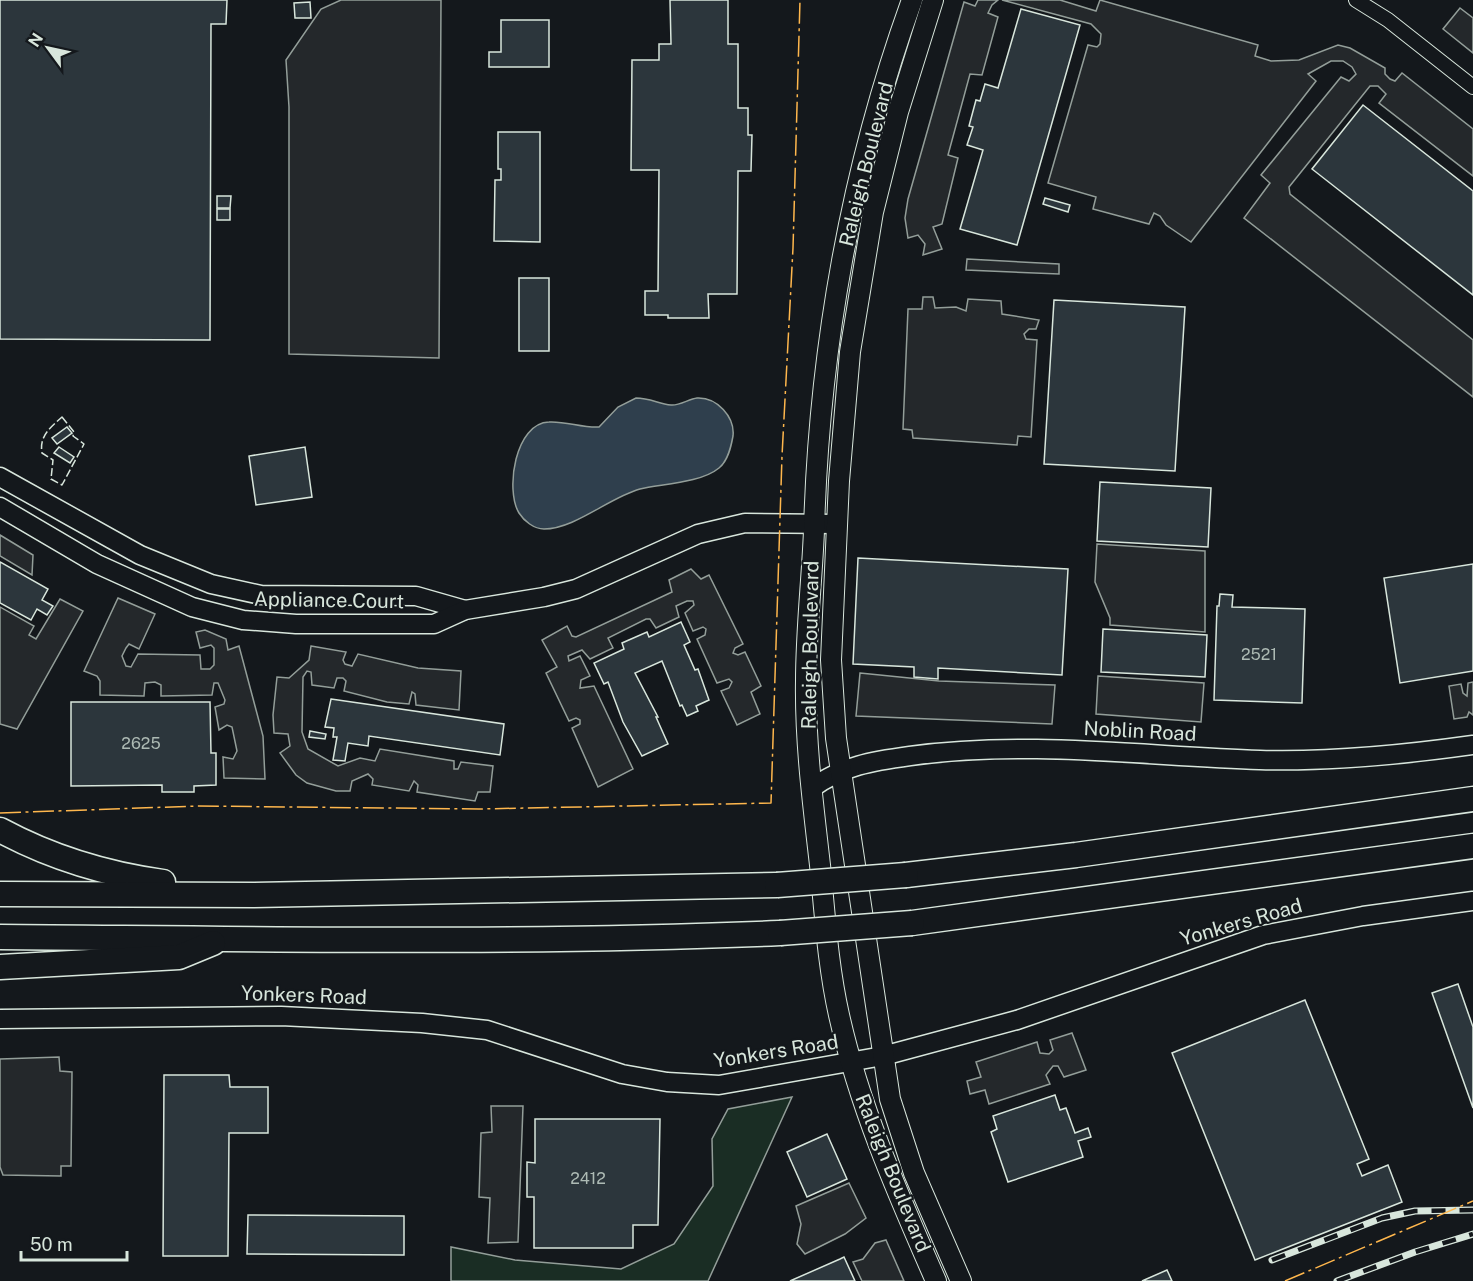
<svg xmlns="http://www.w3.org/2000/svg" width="1473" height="1281" font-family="'Public Sans',sans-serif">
  <rect width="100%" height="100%" fill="#14181c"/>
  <path fill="#1a2d24" stroke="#939e99" stroke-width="1.5" d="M792,1097L708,1281H451V1247L515,1260L621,1269L674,1244L713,1186L712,1139L728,1109Z"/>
  <g fill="#24282b" stroke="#939e99" stroke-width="1.5">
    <path d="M341,0H441L439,358L289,354V107L286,60L321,9Z"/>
    <path d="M978,0H998L992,5L988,13L998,17L982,75L970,74L948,155L958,158L942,224L933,227L942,249L923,255L925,244L918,235L908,238L905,218L908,199L964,2L975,6Z"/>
    <path d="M1002,0H1060L1096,11L1100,0L1258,45L1255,56L1271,61L1299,60L1338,45L1350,48L1385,68V74L1390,79L1395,81L1402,73L1473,129V176L1379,103L1386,94L1378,86H1370L1289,187L1290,194L1473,340V397L1244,218L1270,183L1261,175L1341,77L1349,81L1356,74L1352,67L1343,61H1331L1308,74L1316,81L1191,242L1166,225L1160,216L1154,213L1149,224L1093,209L1096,197L1048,183L1088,45L1097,47L1100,44L1101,34L1091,24Z"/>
    <path d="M1460,8L1473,18V53L1443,29Z"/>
    <path d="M967,259L1059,264V274L966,270Z"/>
    <path d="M923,297H933L935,308L956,307L966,311L968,299L1001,301L1002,314L1039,320L1036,329H1029L1024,334L1026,339L1037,340L1031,437L1018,436L1017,445L913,438L912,430L903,429L908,309H922Z"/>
    <path d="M0,535L33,555L32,575L0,556Z"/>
    <path d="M1097,544L1205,551V632L1110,625V618L1095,582Z"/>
    <path d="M691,569L701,579L709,575L743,644L735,648L733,653L738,655L745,652L761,686L751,692L760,714L737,725L721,691L729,688L732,682L729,679L717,683L697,639L705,635L706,629L703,627L693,631L685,613L694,605L693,601H687L676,606L679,617L656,628L650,619H646L608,638L613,648L590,659L582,650L568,656L569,661L580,656L590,676L581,680L580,688L594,686L633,769L598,787L572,728L580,724V720L576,718L569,721L546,673L557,667L542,640L567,626L572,636L576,637L672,592L669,580Z"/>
    <path d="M118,598L155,614L139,649L129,644L126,648L122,656L126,666L131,667L138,654L200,655L201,669H210L214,665V648L211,645L200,648L196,632L205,630L226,639L228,650L239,646L263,736L265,779L224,778L223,757L233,759L237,751L232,727L227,725L219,730L215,707L224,704L225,700L218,683H214L212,695L161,696V685L155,682L145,683L144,696L100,695V681L97,676L84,671Z"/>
    <path d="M60,599L83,611L17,729L0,724V607L34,626L29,635L36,639Z"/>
    <path d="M311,646L346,652L343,660L345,664L352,666L358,654L418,668L461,671L459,710L416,705L415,694L412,692L409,704L387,702L344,691L346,681L343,678H337L334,688L312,685L311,672L307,671L303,677L302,732L308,749L338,766L360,758L375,761L380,749L454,761V769H458L461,762L493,766L490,792H478L475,801L417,792L418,785L414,781L409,791L372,785L373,779L368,774L352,781L350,791H336L307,783L296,775L280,753L290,746L288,734L274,733L273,715L277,677L289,678L309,660Z"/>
    <path d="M860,673L939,681L1055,685L1052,724L856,716Z"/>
    <path d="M1098,676L1204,683L1201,722L1096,714Z"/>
    <path d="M1473,682V715L1469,712L1467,717L1454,719L1449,686L1461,684L1463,693L1467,696L1468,683Z"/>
    <path d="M1072,1033L1086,1070L1064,1077L1058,1066H1053L1046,1075L1050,1084L989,1104L985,1090L970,1094L967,1081L981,1077L976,1062L1037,1042L1040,1053L1049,1054L1053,1050L1050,1040Z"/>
    <path d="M59,1057L60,1071L72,1072L71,1166H61V1176L3,1175L0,1167V1059Z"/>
    <path d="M491,1106H523L518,1242L488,1243L490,1198L479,1197L481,1133L492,1132Z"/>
    <path d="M849,1183L866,1218L845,1234L805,1254L797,1244L801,1224L796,1206Z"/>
    <path d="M886,1240L904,1281H862L853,1262L863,1259L875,1243Z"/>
  </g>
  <path fill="#2f3f4d" stroke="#939e99" stroke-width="1.5" d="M636,398C650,398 659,404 671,405C679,406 689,399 697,398C717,397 735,417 733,436C731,447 728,461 719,468C701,483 661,484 640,489C610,497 575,529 544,529C534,529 524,521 519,513C505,490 515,423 549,422C566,421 582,428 599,427L618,407Z"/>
  <g fill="#2c363c" stroke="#d8e6dc" stroke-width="1.5">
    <path d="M0,0H227L226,24H211L210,340L0,339Z"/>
    <path d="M670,0H728V44H738V108H748V135H752L751,171H738L737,294H708L709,318H668V315H645V291H658L659,170H631L632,60H659V44H671Z"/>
    <path d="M310,2L311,18H295L294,3Z"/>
    <path d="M1021,9L1080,25L1017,245L960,229L983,150L967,145L973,127L969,126L976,100L980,101L985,84L998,88Z"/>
    <path d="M501,20H549V67H489V52H501Z"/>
    <path d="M1363,105L1473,191V295L1312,169Z"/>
    <path d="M498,132H540V242L494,241L495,180H501V169H498Z"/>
    <path d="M217,196H231L230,208H217Z"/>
    <path d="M1045,198L1070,205L1068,212L1043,204Z"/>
    <rect x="217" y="209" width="13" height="11"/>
    <rect x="519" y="278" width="30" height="73"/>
    <path d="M1054,300L1185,307L1175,471L1044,464Z"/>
    <path d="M67,427L72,433L57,444L52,438Z"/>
    <path d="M59,447L74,457L70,463L54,453Z"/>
    <path d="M305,447L312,497L256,505L249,456Z"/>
    <path d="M1100,482L1211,488L1208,547L1097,541Z"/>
    <path d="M858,558L1068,569L1062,675L938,668V679L914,677V667L853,664Z"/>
    <path d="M0,562L48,589L42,600L53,606L47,615L37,609L31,620L0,603Z"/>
    <path d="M1473,564V671L1400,683L1384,578Z"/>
    <path d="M1220,594L1233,595L1232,607L1305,609L1302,703L1214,700L1217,606H1219Z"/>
    <path d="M681,622L690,642L684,645L695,670L698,669L709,700L696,706L698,711L687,716L682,705L680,706L662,661L635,673L658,717H656L668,744L642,756L623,722L608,682L604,684L594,663L624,649L622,643L647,632L649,637Z"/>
    <path d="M1103,629L1207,635L1205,677L1101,672Z"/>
    <path d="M331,699L504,724L500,755L369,736L368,746L348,743L345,761L333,760L337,737H333L334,728L325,727Z"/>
    <path d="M71,702H210L211,753H216V785L194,786V792H162V785L71,786Z"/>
    <path d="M310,731L326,734L325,739L309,737Z"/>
    <path d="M1458,984L1473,1027V1108L1432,993Z"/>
    <path d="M1305,1000L1369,1159L1357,1164L1362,1176L1388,1165L1402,1202L1255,1260L1172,1053Z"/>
    <path d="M164,1075H229L230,1087H268V1133H229L228,1256H163Z"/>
    <path d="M1055,1095L1060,1110L1066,1108L1075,1133L1088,1128L1091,1137L1078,1141L1083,1157L1008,1182L991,1132L997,1129L993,1116Z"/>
    <path d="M535,1119H660L658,1225H633V1248H534V1197H527V1162L535,1163Z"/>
    <path d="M827,1134L847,1179L807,1197L787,1152Z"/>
    <path d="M248,1215L404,1216V1255L247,1254Z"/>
    <path d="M844,1257L855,1281H790L840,1259Z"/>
    <path d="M1167,1270L1172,1281H1142Z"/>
  </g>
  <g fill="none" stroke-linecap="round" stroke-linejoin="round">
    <defs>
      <path id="street" d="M1356,0L1388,20L1473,87"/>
      <g id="secondary">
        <path d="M0,477L140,555L211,584L261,595L416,596L465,610"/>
        <path d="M0,507L97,564L192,607L243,620L296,624H434L465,610L544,597L576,589L698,534L745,523L837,524"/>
        <path d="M812,788C842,766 873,761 910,756C1026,740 1143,756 1260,760C1331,762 1402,755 1473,745"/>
        <path d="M0,1019L281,1016L422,1023L487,1030L622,1074L667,1082L719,1085L883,1056L1017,1020L1263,935L1363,916L1473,901"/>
      </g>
      <g id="primary">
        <path d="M912,0C851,168 819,351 814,530C812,580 806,630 806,681C805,742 813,804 820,865C825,915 828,966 839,1015C860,1109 898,1194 936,1281"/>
        <path d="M933,0L898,112L873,212L850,352L839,481L831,660L836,738L890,1099L914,1173L961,1281"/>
      </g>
      <g id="highway">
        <path d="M0,830C52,858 105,874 163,882"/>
        <path d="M906,875L1076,855L1473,799"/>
        <path d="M0,894L254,895L777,885"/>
        <path d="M912,923L1473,846"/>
        <path d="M0,937C260,939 520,944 780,933"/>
        <path d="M0,967L179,957L213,943"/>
      </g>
    </defs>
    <use href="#street" stroke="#d8e6dc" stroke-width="16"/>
    <use href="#secondary" stroke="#d8e6dc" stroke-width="21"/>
    <use href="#primary" stroke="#d8e6dc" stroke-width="22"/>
    <use href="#highway" stroke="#d8e6dc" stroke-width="27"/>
    <use href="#street" stroke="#14181c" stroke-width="14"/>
    <use href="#secondary" stroke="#14181c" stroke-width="18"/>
    <use href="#primary" stroke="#14181c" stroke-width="20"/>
    <use href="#highway" stroke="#14181c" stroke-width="24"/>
    <defs>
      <g id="rail">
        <path d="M1272,1260L1382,1218L1415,1211L1473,1210"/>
        <path d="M1337,1281L1415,1252L1473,1234"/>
      </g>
    </defs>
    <use href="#rail" stroke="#d8e6dc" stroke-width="7"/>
    <use href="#rail" stroke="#14181c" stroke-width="4.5" stroke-dasharray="14" stroke-linecap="butt"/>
    <defs>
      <g id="highway-bridge">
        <path d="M777,885L906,875"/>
        <path d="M780,933L912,923"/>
      </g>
    </defs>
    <use href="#highway-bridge" stroke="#d8e6dc" stroke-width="27" stroke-linecap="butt"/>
    <use href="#highway-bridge" stroke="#14181c" stroke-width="24"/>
    <path stroke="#d8e6dc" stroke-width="1.5" stroke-dasharray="8 3" stroke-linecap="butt" d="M62,417L74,432L73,436L84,444L62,485L51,479L53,460L42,453C39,436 50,428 62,417Z"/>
    <g stroke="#ffb74d" stroke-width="1.5" stroke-dasharray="21 4.5 3 4.5" stroke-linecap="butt">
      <path d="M0,813L197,806L479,809L771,803L782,456L793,248L800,0"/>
      <path d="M1285,1281L1473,1201"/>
    </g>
  </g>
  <g text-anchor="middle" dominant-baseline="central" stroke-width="4.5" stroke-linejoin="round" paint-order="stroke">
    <g font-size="16" fill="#adbab4">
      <text x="1259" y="654">2521</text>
      <text x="141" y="743">2625</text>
      <text x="588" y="1178">2412</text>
    </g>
    <g font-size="20" fill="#d8e6dc" stroke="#14181c">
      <text transform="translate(866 164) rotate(-76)">Raleigh Boulevard</text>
      <text transform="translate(329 600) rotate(1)">Appliance Court</text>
      <text transform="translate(810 645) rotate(-89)">Raleigh Boulevard</text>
      <text transform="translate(1140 731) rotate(3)">Noblin Road</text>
      <text transform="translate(1241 922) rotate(-16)">Yonkers Road</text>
      <text transform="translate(304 995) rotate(2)">Yonkers Road</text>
      <text transform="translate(776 1051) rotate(-9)">Yonkers Road</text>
      <text transform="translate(893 1173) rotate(68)">Raleigh Boulevard</text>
    </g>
  </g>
  <g transform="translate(48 48) rotate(303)" stroke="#14181c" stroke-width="4.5" paint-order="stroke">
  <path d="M0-4.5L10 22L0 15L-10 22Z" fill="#d8e6dc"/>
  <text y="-9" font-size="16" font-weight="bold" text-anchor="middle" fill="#d8e6dc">N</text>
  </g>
  <path d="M21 1251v9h106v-9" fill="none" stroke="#d8e6dc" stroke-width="3"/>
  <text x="30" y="1251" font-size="18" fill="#d8e6dc" stroke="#14181c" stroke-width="4.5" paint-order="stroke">50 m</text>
</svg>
